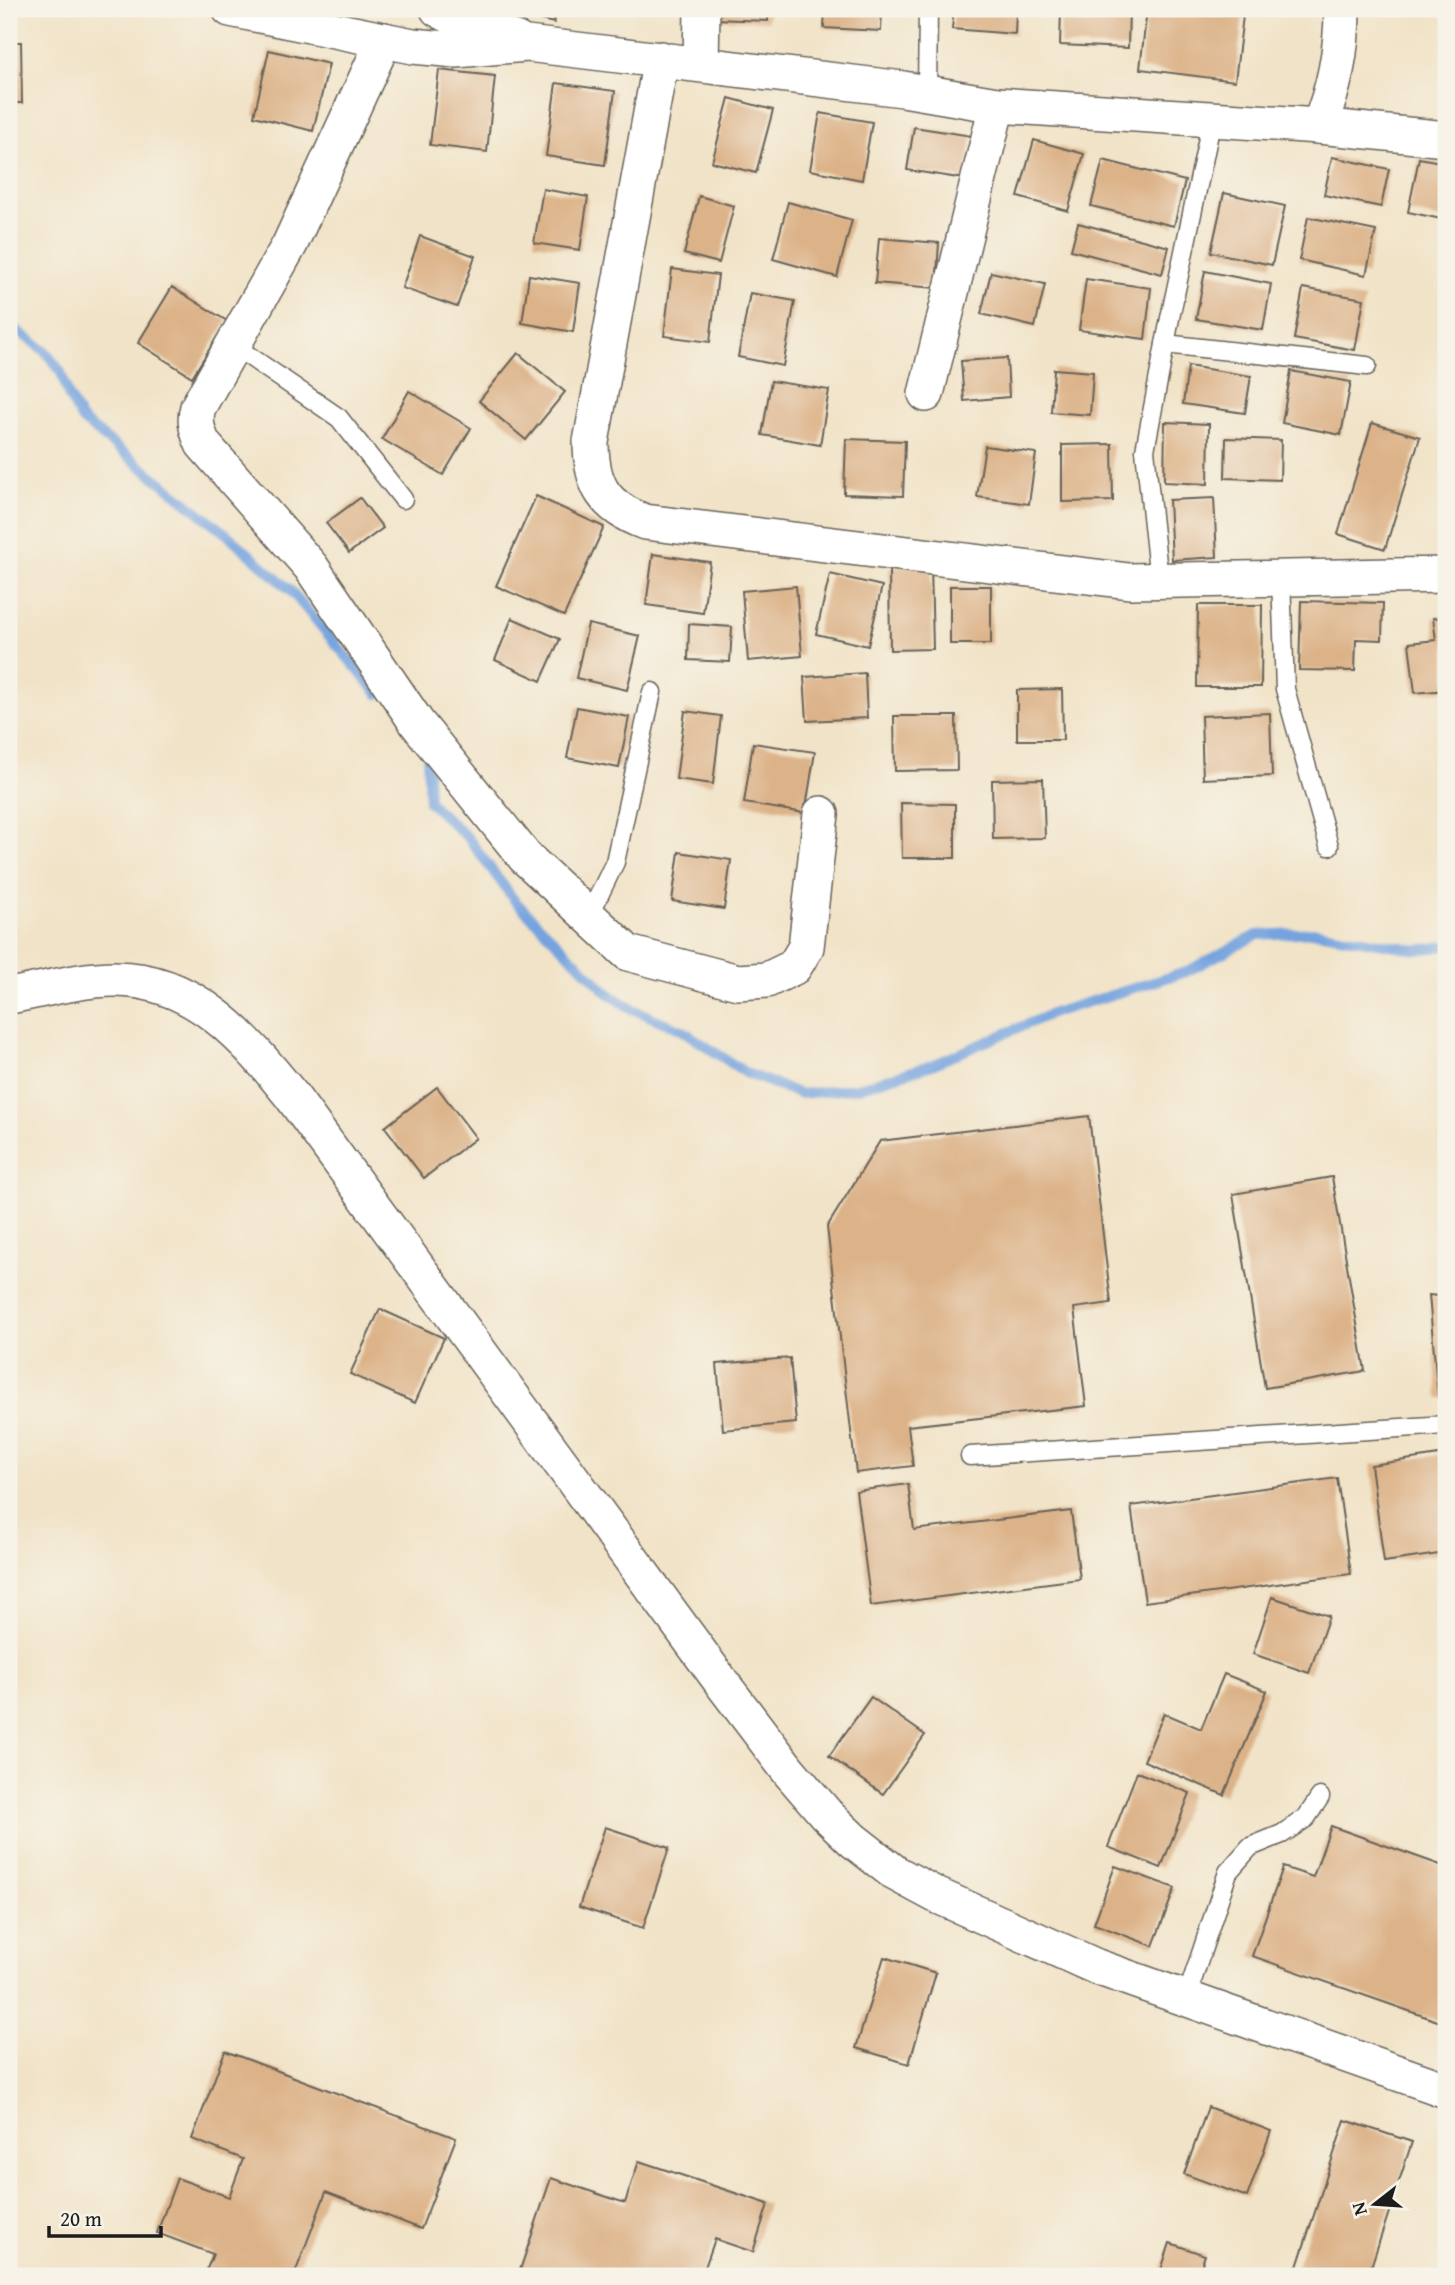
<svg xmlns="http://www.w3.org/2000/svg" width="1455" height="2285" font-family="'Gentium Book Plus',serif">
  <rect width="100%" height="100%" fill="#f7f3e8"/>
  <filter id="ink" filterUnits="userSpaceOnUse"><feTurbulence type="fractalNoise" baseFrequency=".0143" numOctaves="2"/><feDisplacementMap in="SourceGraphic" scale="14" xChannelSelector="R" yChannelSelector="G"/><feConvolveMatrix kernelMatrix="1 2 1 2 8 2 1 2 1" color-interpolation-filters="sRGB"/></filter>
  <filter id="wash" filterUnits="userSpaceOnUse"><feTurbulence type="fractalNoise" baseFrequency=".00686" numOctaves="4" result="noise"/><feDisplacementMap in="SourceGraphic" scale="28" xChannelSelector="R" yChannelSelector="G"/><feGaussianBlur stdDeviation="1.57" result="paint"/><feColorMatrix in="noise" values="0 0 0 0 0 0 0 0 0 0 0 0 0 0 0 0 0 1.4 0 .05"/><feComposite in="paint" operator="in"/></filter>
  <g filter="url(#wash)">
    <rect width="100%" height="100%" fill="#f1e3c7"/>
    <g fill="none" stroke-linecap="round" stroke-linejoin="round">
      <g stroke="#74a3de" stroke-width="10">
        <path d="M9,324L46,352L61,372L69,397L82,420L229,536L290,590L378,694"/>
        <path d="M427,751L429,802L468,838L515,901L608,993L632,1009L682,1030L746,1073L800,1094L858,1088L932,1065L1053,1013L1186,972L1257,935L1317,932L1418,950L1446,946"/>
      </g>
    </g>
    <g id="blocks">
      <g fill="#dcb288">
        <path d="M496,9H557L554,23Z"/>
        <path d="M714,9H768V21L714,19Z"/>
        <path d="M825,9H882L881,31L824,28Z"/>
        <path d="M954,9H1016L1015,34L952,29Z"/>
        <path d="M1061,9H1129L1128,48L1060,45Z"/>
        <path d="M1147,9H1181L1243,16L1235,81L1140,69Z"/>
        <path d="M9,42H21L22,103H9Z"/>
        <path d="M269,50L329,64L313,131L254,116Z"/>
        <path d="M439,70L495,76L487,152L430,145Z"/>
        <path d="M556,83L615,91L605,165L546,156Z"/>
        <path d="M729,98L773,110L756,173L712,162Z"/>
        <path d="M820,113L872,122L862,180L810,170Z"/>
        <path d="M914,127L972,136L965,179L907,170Z"/>
        <path d="M1034,140L1084,154L1068,211L1018,197Z"/>
        <path d="M1332,157L1389,169L1381,207L1324,195Z"/>
        <path d="M1419,158L1446,163V220L1408,212Z"/>
        <path d="M1103,160L1185,181L1174,226L1091,206Z"/>
        <path d="M543,189L588,197L580,250L534,243Z"/>
        <path d="M1224,193L1285,206L1272,265L1211,252Z"/>
        <path d="M699,196L734,206L719,263L684,254Z"/>
        <path d="M788,202L852,220L837,277L773,259Z"/>
        <path d="M1308,217L1376,231L1366,275L1299,260Z"/>
        <path d="M1078,223L1169,247L1162,274L1071,250Z"/>
        <path d="M420,236L475,256L457,307L402,288Z"/>
        <path d="M879,238L939,243L936,288L875,283Z"/>
        <path d="M672,269L718,275L710,342L664,336Z"/>
        <path d="M1205,271L1271,284L1263,330L1196,319Z"/>
        <path d="M991,272L1045,284L1035,327L981,314Z"/>
        <path d="M529,275L580,283L573,332L522,323Z"/>
        <path d="M1086,279L1151,288L1145,339L1079,330Z"/>
        <path d="M172,287L227,321L192,377L138,343Z"/>
        <path d="M1303,288L1364,299L1355,350L1294,339Z"/>
        <path d="M750,293L795,301L783,366L738,357Z"/>
        <path d="M518,353L565,392L526,440L479,401Z"/>
        <path d="M1007,358L1009,397L964,401L961,361Z"/>
        <path d="M1188,366L1251,376L1245,413L1183,404Z"/>
        <path d="M1054,369L1093,372L1090,415L1051,412Z"/>
        <path d="M1291,371L1351,382L1341,435L1282,423Z"/>
        <path d="M771,381L829,390L820,445L762,435Z"/>
        <path d="M409,391L471,428L443,475L382,439Z"/>
        <path d="M1165,422L1209,424L1208,484L1164,482Z"/>
        <path d="M1372,423L1420,437L1385,549L1338,534Z"/>
        <path d="M1226,438L1281,440L1280,480L1225,478Z"/>
        <path d="M846,439L905,441L903,496L844,494Z"/>
        <path d="M1112,444L1113,501L1062,502V445Z"/>
        <path d="M985,446L1036,453L1029,504L977,497Z"/>
        <path d="M536,496L604,527L564,616L496,586Z"/>
        <path d="M360,498L383,528L349,553L326,523Z"/>
        <path d="M1214,498L1217,557L1172,560L1169,500Z"/>
        <path d="M653,554L710,562L703,613L646,605Z"/>
        <path d="M931,566L933,649L890,650L889,567Z"/>
        <path d="M830,574L882,586L868,646L816,634Z"/>
        <path d="M796,586L802,656L748,661L742,591Z"/>
        <rect x="950" y="586" width="41" height="58"/>
        <path d="M1301,601L1383,603L1382,640L1356,639L1355,671L1299,670Z"/>
        <path d="M1198,605H1262L1261,687H1197Z"/>
        <path d="M1446,617V690L1415,693L1409,643L1436,640L1433,618Z"/>
        <path d="M512,618L560,639L541,681L495,660Z"/>
        <path d="M588,624L640,636L627,690L576,678Z"/>
        <path d="M689,624L732,627L730,662L688,660Z"/>
        <path d="M865,673L867,718L807,721L804,677Z"/>
        <path d="M1062,689L1063,740H1017V690Z"/>
        <path d="M577,707L629,717L619,768L567,758Z"/>
        <path d="M685,711L721,716L713,784L676,779Z"/>
        <path d="M1270,713L1272,776L1203,779L1201,716Z"/>
        <path d="M894,716H956L957,770L895,771Z"/>
        <path d="M753,743L815,752L805,813L744,803Z"/>
        <path d="M1043,779L1045,838L993,839L992,780Z"/>
        <path d="M901,803L955,804V858H902Z"/>
        <path d="M679,852L731,860L724,909L672,901Z"/>
        <path d="M437,1087L476,1138L424,1178L385,1127Z"/>
        <path d="M1089,1116L1111,1303L1074,1308L1086,1406L908,1426L913,1466L856,1473L827,1227L880,1141Z"/>
        <path d="M1332,1177L1365,1371L1265,1388L1233,1194Z"/>
        <path d="M1429,1295L1446,1297V1398H1438Z"/>
        <path d="M380,1309L444,1338L415,1403L350,1374Z"/>
        <path d="M790,1358L796,1423L723,1430L717,1364Z"/>
        <path d="M1446,1454V1553L1384,1562L1371,1465Z"/>
        <path d="M1337,1478L1351,1574L1145,1602L1131,1506Z"/>
        <path d="M908,1484L914,1530L1071,1511L1080,1579L871,1606L856,1491Z"/>
        <path d="M1272,1597L1329,1616L1309,1673L1253,1654Z"/>
        <path d="M1224,1674L1267,1691L1224,1795L1144,1761L1164,1713L1201,1729Z"/>
        <path d="M871,1697L925,1735L883,1794L829,1756Z"/>
        <path d="M1137,1772L1190,1793L1161,1868L1108,1847Z"/>
        <path d="M1331,1826L1446,1867V2024L1252,1956L1283,1867L1313,1877Z"/>
        <path d="M605,1827L669,1848L643,1928L579,1907Z"/>
        <path d="M1115,1866L1175,1888L1153,1946L1094,1924Z"/>
        <path d="M884,1957L936,1973L909,2064L856,2048Z"/>
        <path d="M225,2051L456,2138L421,2229L326,2192L294,2276H204L213,2254L157,2233L177,2178L229,2197L243,2159L192,2139Z"/>
        <path d="M1208,2107L1271,2131L1247,2197L1184,2174Z"/>
        <path d="M1345,2120L1412,2142L1368,2276H1294Z"/>
        <path d="M639,2161L768,2204L753,2252L715,2239L702,2276H518L551,2178L625,2203Z"/>
        <path d="M1170,2243L1205,2255L1198,2276H1159Z"/>
        <path d="M1446,2257V2276H1439Z"/>
      </g>
    </g>
  </g>
  <g filter="url(#ink)">
    <use href="#blocks" fill-opacity="0" stroke="#676258" stroke-width="2"/>
    <g fill="none" stroke-linecap="round" stroke-linejoin="round">
      <defs>
        <g id="lane">
          <path d="M927,93L928,9"/>
          <path d="M1165,344L1367,366"/>
          <path d="M233,345L339,418L403,499"/>
          <path d="M1281,578L1285,689L1329,846"/>
          <path d="M1159,581L1145,450L1170,318L1212,119"/>
          <path d="M589,916L615,862L652,692"/>
          <path d="M970,1456L1446,1425"/>
          <path d="M1186,1999L1228,1872L1250,1847L1282,1834L1306,1818L1320,1797"/>
        </g>
        <g id="street">
          <path d="M230,9L413,46L456,50L527,44L903,89L997,105L1319,126L1446,139"/>
          <path d="M438,9L455,18L517,40"/>
          <path d="M384,40L290,244L198,407C194,421 197,430 203,444L311,567L417,723L525,857L628,953L738,982L767,980L794,967L806,947L821,814"/>
          <path d="M661,59L591,442C591,485 604,507 645,522L1129,581L1446,575"/>
          <path d="M701,63L702,9"/>
          <path d="M1319,126C1335,88 1342,50 1342,9"/>
          <path d="M926,394L997,105"/>
          <path d="M9,996C43,990 79,979 115,979C194,979 245,1038 291,1095L725,1687L789,1771L826,1814L853,1840L895,1873L936,1895L1097,1967L1446,2090"/>
        </g>
      </defs>
      <use href="#lane" stroke="#676258" stroke-width="21"/>
      <use href="#street" stroke="#676258" stroke-width="38"/>
      <use href="#lane" stroke="#fff" stroke-width="18"/>
      <use href="#street" stroke="#fff" stroke-width="35"/>
    </g>
  </g>
  <rect width="1455" height="2285" fill="none" stroke="#f7f3e8" stroke-width="35"/>
  <g transform="translate(1375 2204) rotate(253)" stroke="#f7f3e8" stroke-width="5" paint-order="stroke">
  <path d="M0-5L12 26L0 18L-12 26Z" fill="#1c1c1c"/>
  <text y="-10" font-size="19" font-weight="bold" text-anchor="middle" fill="#1c1c1c">N</text>
  </g>
  <path d="M49 2226v10h112v-10" fill="none" stroke="#1c1c1c" stroke-width="3.5"/>
  <text x="60" y="2226" font-size="21" fill="#1c1c1c" stroke="#f7f3e8" stroke-width="5" paint-order="stroke">20 m</text>
</svg>
